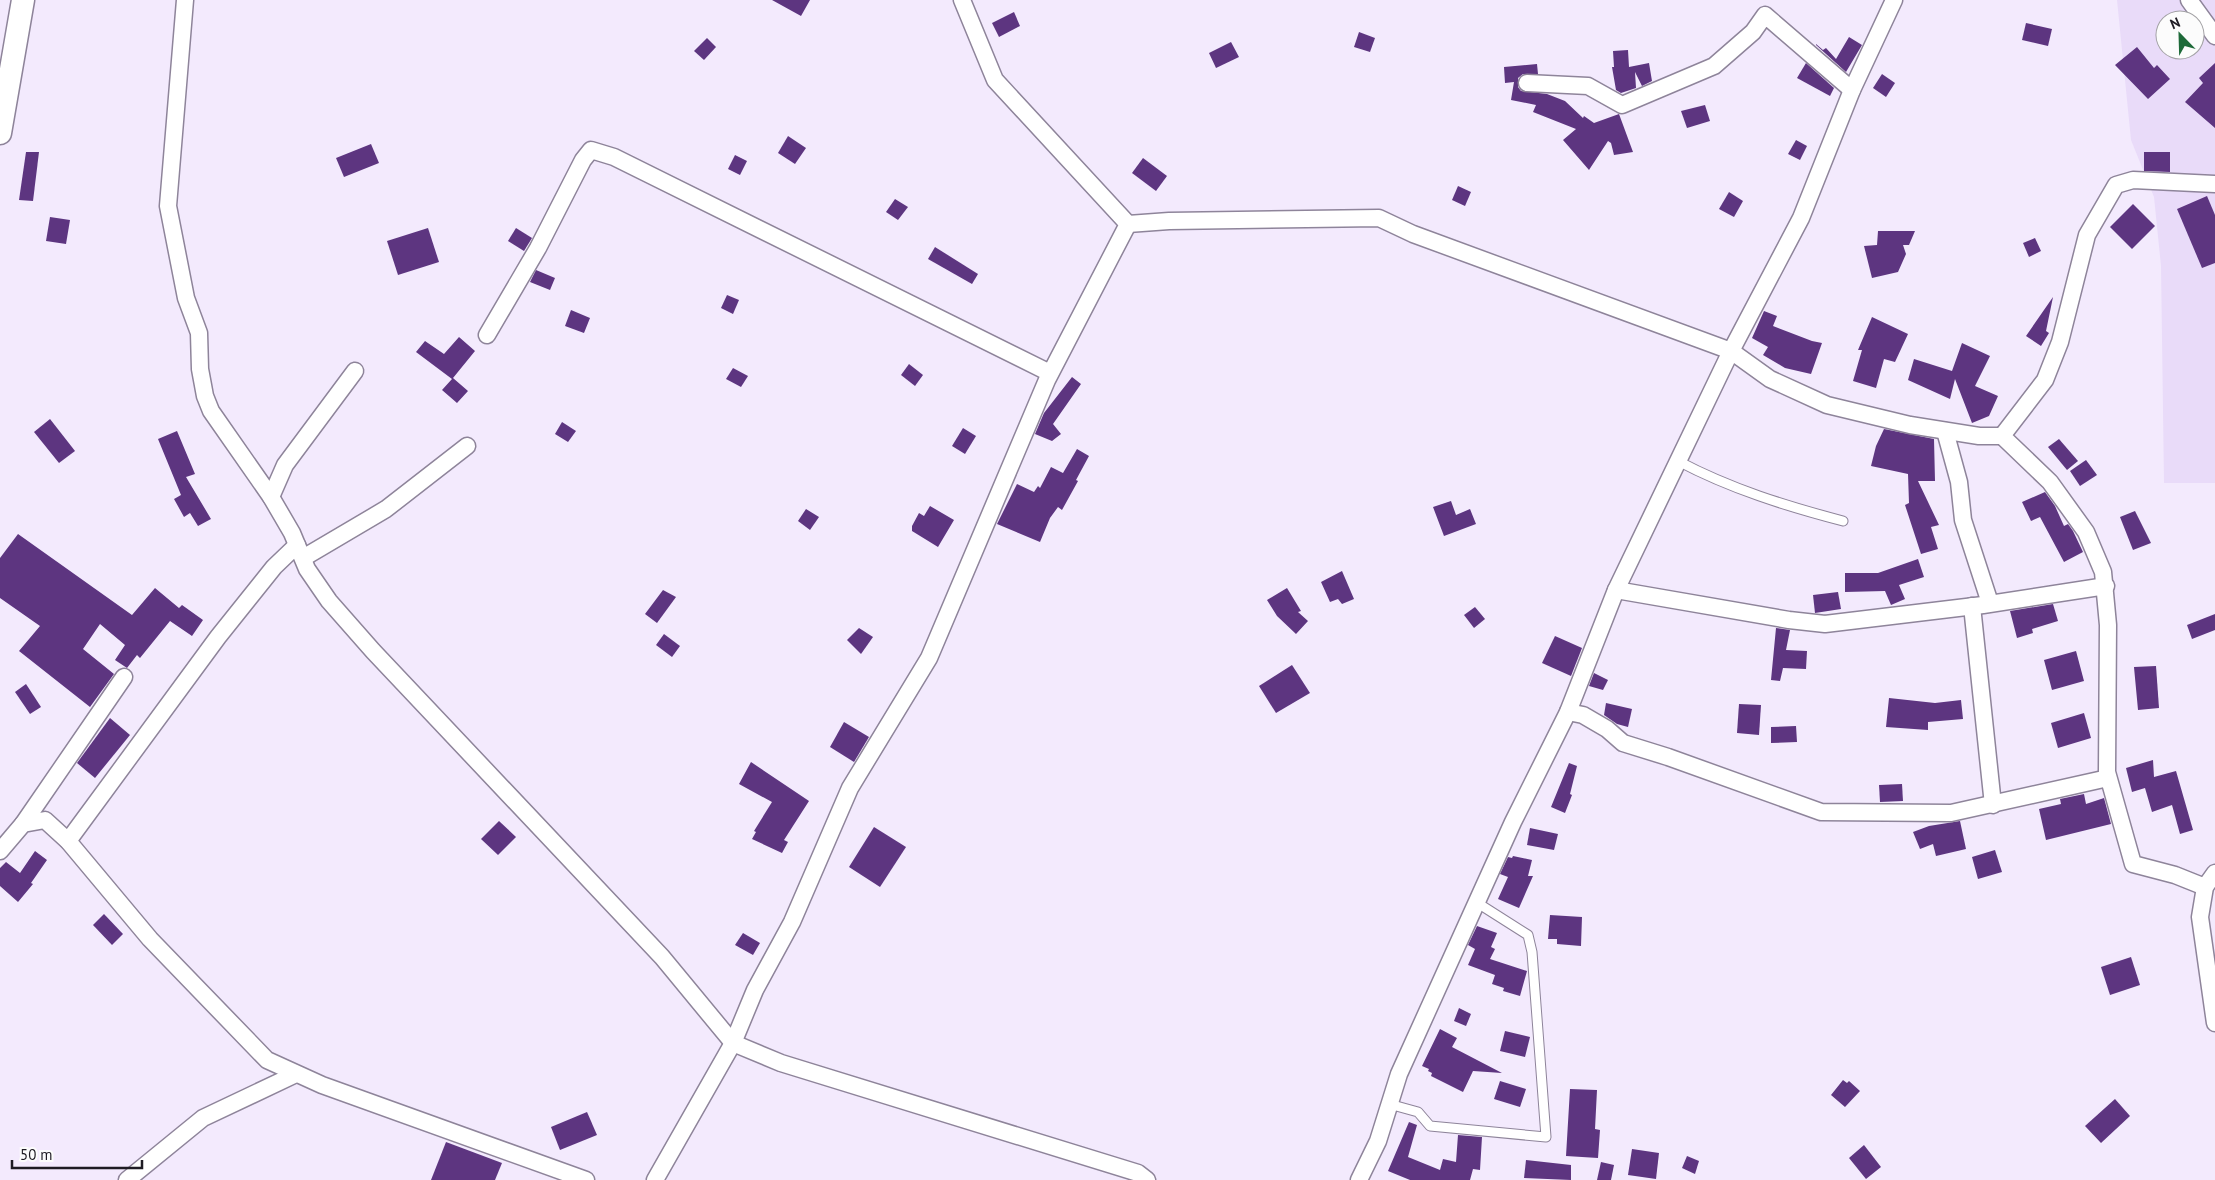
<svg xmlns="http://www.w3.org/2000/svg" width="2215" height="1180" font-family="'PT Sans',sans-serif">
  <rect width="100%" height="100%" fill="#f3eafd"/>
  <path fill="#e9dbf9" fill-rule="evenodd" d="M2117,0H2215V483H2164L2161,266L2154,197L2131,140ZM2165,20H2195V50H2165Z"/>
  <g fill="#5d3580">
    <path d="M772,0H810L801,16Z"/>
    <path d="M1014,12L1020,26L999,37L992,23Z"/>
    <path d="M2026,23L2052,29L2048,46L2022,40Z"/>
    <path d="M1359,32L1375,38L1370,52L1354,47Z"/>
    <path d="M1849,37L1862,45L1846,72L1816,45V44L1823,50L1826,48L1836,59Z"/>
    <path d="M707,38L716,47L704,60L694,51Z"/>
    <path d="M1231,42L1239,57L1216,68L1209,53Z"/>
    <path d="M2137,47L2154,68L2157,65L2170,79L2148,99L2115,65Z"/>
    <path d="M1628,50L1629,67L1649,63L1652,81L1642,86L1635,72L1636,88L1621,93L1616,90L1612,67H1614L1613,51Z"/>
    <path d="M1806,63L1834,88L1830,96L1797,78Z"/>
    <path d="M2215,63V128L2185,102L2203,83L2199,78Z"/>
    <path d="M1537,64L1538,74H1523L1518,78V87L1521,91L1547,94L1565,101L1583,118L1584,116L1594,123L1619,114L1633,152L1614,155L1611,143L1608,141L1589,170L1563,140L1576,129L1533,112L1536,105L1511,100L1514,82L1505,83L1504,67Z"/>
    <path d="M1882,74L1895,83L1886,97L1873,88Z"/>
    <path d="M1705,105L1710,121L1687,128L1681,111Z"/>
    <path d="M788,136L806,148L795,164L778,153Z"/>
    <path d="M1796,140L1807,146L1800,160L1788,154Z"/>
    <path d="M371,144L379,163L344,177L336,158Z"/>
    <path d="M26,152H39L33,201L19,200Z"/>
    <path d="M2144,152H2170V172L2144,171Z"/>
    <path d="M735,155L747,161L740,175L728,169Z"/>
    <path d="M1143,158L1167,176L1156,191L1132,173Z"/>
    <path d="M1458,186L1471,192L1465,206L1452,200Z"/>
    <path d="M1729,192L1743,201L1734,217L1719,209Z"/>
    <path d="M2207,196L2215,215V263L2202,268L2177,209Z"/>
    <path d="M895,199L908,207L898,220L886,212Z"/>
    <path d="M2133,204L2155,226L2132,249L2110,227Z"/>
    <path d="M50,217L70,220L66,244L46,241Z"/>
    <path d="M428,228L439,262L398,275L387,241Z"/>
    <path d="M516,228L532,238L524,251L508,241Z"/>
    <path d="M1878,231H1915L1909,245H1903L1906,254L1898,272L1872,278L1864,246L1877,245Z"/>
    <path d="M2035,238L2041,251L2029,257L2023,243Z"/>
    <path d="M935,247L978,274L972,284L928,259Z"/>
    <path d="M536,270L555,278L550,290L530,282Z"/>
    <path d="M727,295L739,300L733,314L721,308Z"/>
    <path d="M2053,297L2046,331L2049,333L2041,346L2026,336Z"/>
    <path d="M571,310L590,318L584,333L565,326Z"/>
    <path d="M1764,311L1777,316L1773,326L1812,341L1822,343L1811,374L1785,368L1763,355L1768,347L1752,338Z"/>
    <path d="M1872,317L1908,334L1895,362L1884,359L1876,388L1853,381L1862,350H1858Z"/>
    <path d="M459,337L475,351L453,378L468,391L457,403L442,390L452,379L416,352L425,341L444,354Z"/>
    <path d="M1962,343L1990,356L1975,386L1998,396L1989,416L1972,423L1955,379L1950,399L1908,380L1914,359L1952,371Z"/>
    <path d="M909,364L923,375L915,386L901,375Z"/>
    <path d="M733,368L748,376L741,387L726,379Z"/>
    <path d="M1072,377L1081,384L1053,424L1061,434L1052,441L1035,434L1044,413Z"/>
    <path d="M50,419L75,451L59,463L34,432Z"/>
    <path d="M562,422L576,431L568,442L555,434Z"/>
    <path d="M963,428L976,436L965,454L952,446Z"/>
    <path d="M1884,429L1934,439L1935,481H1918L1939,525L1931,527L1938,549L1921,554L1905,505L1909,503L1908,474L1871,466L1876,446Z"/>
    <path d="M177,431L195,474L186,477L211,519L198,526L190,513L184,517L174,499L181,495L158,439Z"/>
    <path d="M2059,439L2078,461L2067,470L2048,447Z"/>
    <path d="M1077,449L1089,456L1076,480L1078,481L1062,510L1058,507L1050,518L1040,542L997,524L1017,484L1034,492L1038,486L1040,488L1051,467L1063,473Z"/>
    <path d="M2086,460L2097,475L2080,486L2070,471Z"/>
    <path d="M2045,492L2055,506L2064,526L2068,524L2073,531L2083,552L2064,562L2040,517L2031,521L2022,502Z"/>
    <path d="M1451,501L1456,515L1470,509L1476,524L1444,536L1433,507Z"/>
    <path d="M930,506L954,520L938,547L912,531V526L919,513L924,516Z"/>
    <path d="M806,509L819,517L810,530L798,521Z"/>
    <path d="M2135,511L2151,543L2133,550L2120,517Z"/>
    <path d="M18,534L132,615L155,588L179,608L182,605L203,620L192,636L170,621L140,658L137,655L127,668L115,660L125,645L100,624L83,649L114,674L90,707L19,651L40,626L0,598V558Z"/>
    <path d="M1918,559L1924,577L1899,585L1905,599L1891,605L1885,591L1845,592V573H1878Z"/>
    <path d="M1342,571L1354,599L1342,604L1338,599L1330,602L1321,582Z"/>
    <path d="M1287,588L1301,611L1298,612L1308,621L1296,634L1277,616L1267,600Z"/>
    <path d="M663,590L676,597L657,623L645,614Z"/>
    <path d="M1838,592L1841,609L1815,613L1813,595Z"/>
    <path d="M2053,604L2058,621L2032,629L2033,633L2017,638L2010,611Z"/>
    <path d="M1475,607L1485,619L1474,628L1464,615Z"/>
    <path d="M2215,614V630L2192,639L2187,625Z"/>
    <path d="M859,628L873,637L861,654L847,640Z"/>
    <path d="M1776,628L1790,630L1786,650L1807,651L1806,669L1783,668L1780,681L1771,680Z"/>
    <path d="M664,634L680,646L672,657L656,645Z"/>
    <path d="M1555,636L1582,648L1571,676L1542,663Z"/>
    <path d="M2076,651L2084,681L2052,690L2044,660Z"/>
    <path d="M1292,665L1310,693L1276,713L1259,686Z"/>
    <path d="M2156,666L2159,708L2138,710L2134,667Z"/>
    <path d="M1594,673L1608,680L1603,690L1589,686Z"/>
    <path d="M26,684L41,707L30,714L15,692Z"/>
    <path d="M1889,698L1935,703L1961,700L1963,719L1928,722V730L1886,727Z"/>
    <path d="M1606,703L1632,709L1628,727L1617,724L1604,715Z"/>
    <path d="M1739,704L1761,705L1759,735L1737,733Z"/>
    <path d="M2084,713L2091,738L2058,748L2051,723Z"/>
    <path d="M110,718L130,735L95,778L77,763Z"/>
    <path d="M844,722L869,737L854,762L830,747Z"/>
    <path d="M1796,726L1797,742L1771,743V727Z"/>
    <path d="M2153,760L2154,777L2176,771L2193,830L2180,834L2172,805L2152,812L2145,788L2132,792L2126,768Z"/>
    <path d="M751,762L809,801L784,840L788,842L782,853L752,839L756,832L754,831L772,802L739,784Z"/>
    <path d="M1569,763L1577,766L1570,794L1572,795L1565,813L1551,807Z"/>
    <path d="M1902,784L1903,801L1880,802L1879,785Z"/>
    <path d="M2084,794L2086,804L2104,798L2111,824L2046,840L2039,809L2061,804L2060,799Z"/>
    <path d="M499,821L516,837L498,855L481,839Z"/>
    <path d="M1960,821L1966,849L1936,856L1933,844L1920,849L1913,832L1929,826Z"/>
    <path d="M874,827L906,847L880,887L849,867Z"/>
    <path d="M1530,828L1558,834L1554,850L1527,845Z"/>
    <path d="M1995,850L2002,872L1978,879L1972,857Z"/>
    <path d="M35,851L47,860L31,883L33,884L18,902L0,886V868L6,862L20,873Z"/>
    <path d="M1513,856L1532,860L1528,876H1533L1519,908L1498,899L1508,877L1500,874L1508,857L1512,858Z"/>
    <path d="M104,914L123,934L112,945L93,925Z"/>
    <path d="M1550,915L1582,917L1581,946L1557,944V939H1548Z"/>
    <path d="M1477,926L1497,933L1491,947L1495,949L1490,959L1527,971L1520,996L1503,991L1504,988L1492,984L1495,975L1468,965L1475,949L1468,945Z"/>
    <path d="M743,933L760,943L753,955L735,945Z"/>
    <path d="M2131,957L2140,985L2110,995L2101,967Z"/>
    <path d="M1459,1008L1471,1014L1466,1026L1454,1021Z"/>
    <path d="M1440,1029L1457,1038L1452,1047L1502,1073L1473,1071L1463,1092L1431,1076L1432,1073L1428,1071L1429,1069L1422,1066Z"/>
    <path d="M1505,1031L1530,1037L1525,1057L1500,1051Z"/>
    <path d="M1843,1080L1847,1083L1849,1081L1860,1091L1845,1107L1831,1095Z"/>
    <path d="M1500,1081L1526,1089L1520,1107L1494,1099Z"/>
    <path d="M1570,1089L1597,1090L1595,1129L1600,1130L1598,1158L1566,1156Z"/>
    <path d="M2115,1099L2130,1116L2101,1143L2085,1126Z"/>
    <path d="M587,1112L597,1135L560,1150L551,1127Z"/>
    <path d="M1409,1122L1417,1125L1408,1157L1440,1170L1443,1159L1456,1162L1458,1135L1482,1137L1480,1170L1473,1169L1470,1180H1410L1388,1171Z"/>
    <path d="M446,1142L502,1163L495,1180H431Z"/>
    <path d="M1864,1145L1881,1167L1866,1179L1849,1158Z"/>
    <path d="M1632,1149L1659,1153L1656,1179L1628,1175Z"/>
    <path d="M1687,1156L1699,1161L1695,1174L1682,1168Z"/>
    <path d="M1526,1160L1571,1165V1180L1524,1178Z"/>
    <path d="M1601,1162L1614,1165L1611,1180H1597Z"/>
  </g>
  <g fill="none" stroke-linecap="round" stroke-linejoin="round">
    <defs>
      <g id="lane">
        <path d="M1678,461C1731,489 1786,506 1843,521"/>
        <path d="M1389,1104L1418,1112L1430,1126L1546,1137L1532,952L1528,935L1476,902"/>
      </g>
      <g id="street">
        <path d="M185,0L168,206L186,298L199,333L200,369L205,396L211,411L271,497L292,533L307,569L329,601L373,651L662,957L733,1043L781,1063L1138,1173L1147,1180"/>
        <path d="M2189,0L2215,36"/>
        <path d="M1527,83L1588,86L1622,105L1714,66L1753,32L1765,15L1852,90"/>
        <path d="M1128,224L1169,221L1379,218L1413,234L1731,351L1770,379L1827,405L1910,425L1979,436H2002"/>
        <path d="M487,335L538,248L583,160L591,150L614,157L1050,373"/>
        <path d="M1945,431L1959,482L1963,520L1990,603"/>
        <path d="M271,497L285,465L355,371"/>
        <path d="M303,558L386,509L467,446"/>
        <path d="M1616,590L1789,620L1825,624L1983,605L2106,586"/>
        <path d="M1972,606L1993,805"/>
        <path d="M1568,712L1583,715L1607,729L1623,743L1668,757L1821,812L1951,813L2108,778"/>
        <path d="M23,824L124,677"/>
        <path d="M68,841L218,637L274,567L297,545"/>
        <path d="M0,851L23,824L45,820L68,841L150,939L267,1060L322,1085L586,1180"/>
        <path d="M2215,873L2205,887L2200,917L2215,1023"/>
        <path d="M2205,887L2175,875L2133,864L2107,772L2108,625L2103,572L2086,532L2050,482L2002,436L2045,380L2060,342L2087,235L2116,185L2133,180L2215,184"/>
        <path d="M127,1180L203,1118L296,1074"/>
        <path d="M655,1180L733,1043L755,990L792,922L850,788L929,658L1047,380L1128,224L995,80L962,0"/>
        <path d="M1359,1180L1378,1141L1399,1074L1513,822L1568,712L1616,590L1731,351L1801,218L1852,90L1894,0"/>
      </g>
      <path id="secondary" d="M0,133L23,0"/>
    </defs>
    <use href="#lane" stroke="#8e849a" stroke-width="11"/>
    <use href="#street" stroke="#8e849a" stroke-width="19"/>
    <use href="#secondary" stroke="#8e849a" stroke-width="25"/>
    <use href="#lane" stroke="#fff" stroke-width="9"/>
    <use href="#street" stroke="#fff" stroke-width="16"/>
    <use href="#secondary" stroke="#fff" stroke-width="22"/>
  </g>
  <g transform="translate(2180 35) rotate(337)"><circle r="24" fill="#fcfcfc" stroke="#a3a2a5"/>
  <path d="M0-4L9 19L0 12L-9 19Z" fill="#1e6a39"/>
  <text y="-8" font-size="14" font-weight="bold" text-anchor="middle" fill="#1e1b23">N</text>
  </g>
  <path d="M12 1160v8h130v-8" fill="none" stroke="#1e1b23" stroke-width="2.5"/>
  <text x="20" y="1160" font-size="15" fill="#1e1b23" stroke="#fcfcfc" stroke-width="4" paint-order="stroke">50 m</text>
</svg>
